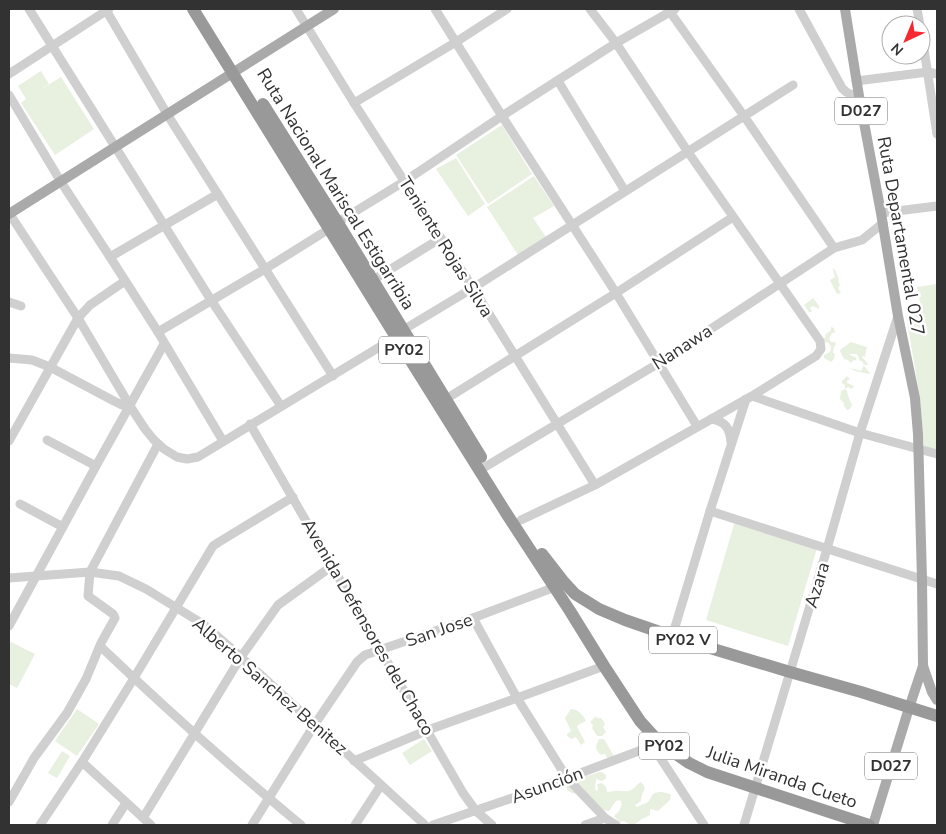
<svg xmlns="http://www.w3.org/2000/svg" width="946" height="834" font-family="'Nunito Sans',sans-serif">
  <rect width="100%" height="100%" fill="#fff"/>
  <g fill="#e8f0e0">
    <path d="M41,71L49,84L37,92L61,77L94,129L55,155L21,103L26,99L18,86Z"/>
    <path d="M502,125L532,174L488,204L456,155Z"/>
    <path d="M456,158L485,204L468,216L436,169Z"/>
    <path d="M534,176L554,206L533,218L546,237L518,255L487,207Z"/>
    <path d="M834,268L839,279L838,281L840,285L838,288L841,293L837,294L830,280L835,277L833,269Z"/>
    <path d="M937,284V451L924,447L920,398L906,315L921,307L917,287Z"/>
    <path d="M813,298L819,306V309L813,306L810,308L812,312H809L804,305Z"/>
    <path d="M831,327L834,328V330L836,332L832,333L829,339L831,342H835L836,345L834,347L833,353L835,354L834,359L831,362L824,358V355L830,352L831,347L828,342L823,343L822,340L826,337L825,335L831,330Z"/>
    <path d="M851,342L867,347L865,357L862,356V357L868,364V365H864V366L870,373L869,374L855,371L850,368L861,371L864,365L862,361H860L857,354H850V355L857,358L856,360L852,361L851,363L848,360L844,359L840,351L841,349Z"/>
    <path d="M847,376L850,379L847,381V383L854,386L852,389L848,387L845,389L847,391C848,396 850,401 852,405L850,409L847,410L844,406V403L840,399L841,391L845,389V385L842,383V381Z"/>
    <path d="M735,521L817,548L788,646L706,620Z"/>
    <path d="M11,642L35,654L17,688L9,684V646Z"/>
    <path d="M77,709L99,724L77,756L55,741Z"/>
    <path d="M571,709C578,709 583,715 586,721L578,725L577,727L585,742L581,745L576,737L571,739L567,736V734L571,731L565,718Z"/>
    <path d="M596,716L597,718H601L605,724L603,727L606,732L602,736H597L592,728L593,725L590,722Z"/>
    <path d="M424,739L432,751L410,765L402,753Z"/>
    <path d="M599,739H604L614,756L608,759L605,754L601,755L597,751L596,746Z"/>
    <path d="M62,751L70,756L57,778L48,773Z"/>
    <path d="M599,772H602L606,775V778L602,781L596,779L595,790L597,791L598,789L597,784L602,783L606,787L607,792C610,792 612,791 615,791C620,790 626,793 631,790C635,788 637,784 641,782C647,789 644,789 642,795C641,797 641,799 641,801L635,805L637,807C640,805 645,804 648,802C649,801 652,796 652,795C657,790 666,792 671,795L670,800L658,811L651,809L650,810V815C647,817 644,818 642,819C633,825 634,828 624,821L619,822L614,816L619,811L622,804L620,800L616,801L609,811C595,810 590,800 579,795C574,793 572,794 567,790V786L577,784C582,774 591,776 599,772Z"/>
  </g>
  <g fill="none" stroke-linecap="round" stroke-linejoin="round">
    <g stroke="#cfcfcf" stroke-width="9">
      <path d="M29,9L211,300L281,406"/>
      <path d="M296,9L354,103L473,288L595,485"/>
      <path d="M435,9L502,116L616,293L697,426"/>
      <path d="M668,9L744,116L834,248"/>
      <path d="M799,9L842,88C847,94 852,95 859,96"/>
      <path d="M917,9L920,25"/>
      <path d="M106,10L167,114L333,376"/>
      <path d="M921,30L937,134"/>
      <path d="M9,74L109,9"/>
      <path d="M558,81L625,191"/>
      <path d="M856,81L928,72L937,74"/>
      <path d="M9,95L61,182L110,257L158,332L223,441"/>
      <path d="M354,103L456,42L507,9"/>
      <path d="M9,213L78,318L130,406L145,429L154,440L164,449L177,457L187,459L198,457L396,337"/>
      <path d="M881,213L937,206"/>
      <path d="M110,257L218,194"/>
      <path d="M373,280L441,238"/>
      <path d="M9,302L21,306"/>
      <path d="M403,330L473,288L793,85"/>
      <path d="M158,332L265,269L329,229L338,222L405,181L502,116L616,43L675,9"/>
      <path d="M9,358L32,360L50,367L112,400L122,405L130,406"/>
      <path d="M752,396L860,433L937,454"/>
      <path d="M446,399L616,293L733,217"/>
      <path d="M711,419C725,421 730,428 731,442"/>
      <path d="M250,424L463,793L476,811L492,825"/>
      <path d="M47,440L96,466"/>
      <path d="M9,441L78,318L90,305L125,281"/>
      <path d="M480,470L659,363L834,248L862,240L883,223"/>
      <path d="M20,504L63,527"/>
      <path d="M710,511L937,584"/>
      <path d="M521,520L595,485L752,396L816,356L821,349L820,341L688,152L616,43L590,9"/>
      <path d="M9,578L90,572L119,576L146,589L203,624L241,657L425,825"/>
      <path d="M473,618L517,698L567,778L605,818L616,825"/>
      <path d="M9,626L96,466L164,344"/>
      <path d="M672,637L710,511L746,399"/>
      <path d="M100,646C165,708 232,768 301,825"/>
      <path d="M650,742L704,825"/>
      <path d="M354,761L428,730L517,698L604,666"/>
      <path d="M82,762L151,825"/>
      <path d="M9,802L34,758L67,713L86,679L101,643L115,618L113,614L88,596L90,572L158,444"/>
      <path d="M143,818L241,657L278,605L332,566"/>
      <path d="M40,825L82,762L134,678L213,546L219,542L293,497"/>
      <path d="M112,825L126,803"/>
      <path d="M252,825L315,724L357,662L365,655L473,618L555,587L558,585"/>
      <path d="M355,825L381,785"/>
      <path d="M433,825L530,792L660,743"/>
      <path d="M585,825L605,818"/>
      <path d="M744,825L827,549L860,433L898,316"/>
    </g>
    <g stroke="#aaa" stroke-width="10">
      <path d="M845,9L859,96L881,213L898,316L915,398L918,434L922,579L923,666L909,708L873,825"/>
      <path d="M9,214L334,9"/>
      <path d="M923,666L932,692L937,700"/>
    </g>
    <g stroke="#999" stroke-width="12">
      <path d="M193,9L396,337L508,516L570,611L604,666L640,721L660,743L689,763L707,772L869,825"/>
      <path d="M263,104L338,223L481,457"/>
      <path d="M542,554L563,581L575,594L599,609L625,620L680,639L790,672L861,692L937,716"/>
    </g>
  </g>
  <g text-anchor="middle" dominant-baseline="central" stroke-width="5" stroke-linejoin="round" paint-order="stroke">
    <g fill="#fff" stroke="#707070" stroke-width="1">
      <rect x="835" y="97.5" width="52" height="27" rx="4"/>
      <rect x="379" y="336.5" width="50" height="27" rx="4"/>
      <rect x="649" y="626.5" width="68" height="27" rx="4"/>
      <rect x="639" y="732.5" width="50" height="27" rx="4"/>
      <rect x="865" y="752.5" width="52" height="27" rx="4"/>
    </g>
    <g font-size="16" font-weight="bold" fill="#323232">
      <text x="861" y="111">D027</text>
      <text x="404" y="350">PY02</text>
      <text x="683" y="640">PY02 V</text>
      <text x="664" y="746">PY02</text>
      <text x="891" y="766">D027</text>
    </g>
    <g font-size="18" fill="#323232" stroke="#fff">
      <text transform="translate(336 189) rotate(58)">Ruta Nacional Mariscal Estigarribia</text>
      <text transform="translate(901 236) rotate(80)">Ruta Departamental 027</text>
      <text transform="translate(446 247) rotate(58)">Teniente Rojas Silva</text>
      <text transform="translate(682 347) rotate(-33)">Nanawa</text>
      <text transform="translate(817 585) rotate(-73)">Azara</text>
      <text transform="translate(368 627) rotate(60)">Avenida Defensores del Chaco</text>
      <text transform="translate(439 630) rotate(-19)">San Jose</text>
      <text transform="translate(270 686) rotate(41)">Alberto Sanchez Benitez</text>
      <text transform="translate(782 777) rotate(19)">Julia Miranda Cueto</text>
      <text transform="translate(547 785) rotate(-20)">Asunción</text>
    </g>
  </g>
  <rect width="946" height="834" fill="none" stroke="#323232" stroke-width="20"/>
  <g transform="translate(906 40) rotate(224)"><circle r="24" fill="#ffffff" stroke="#adadad"/>
  <path d="M0-4L9 19L0 12L-9 19Z" fill="#f62831"/>
  <text y="-8" font-size="14" font-weight="bold" text-anchor="middle" fill="#323232">N</text>
  </g>
</svg>
